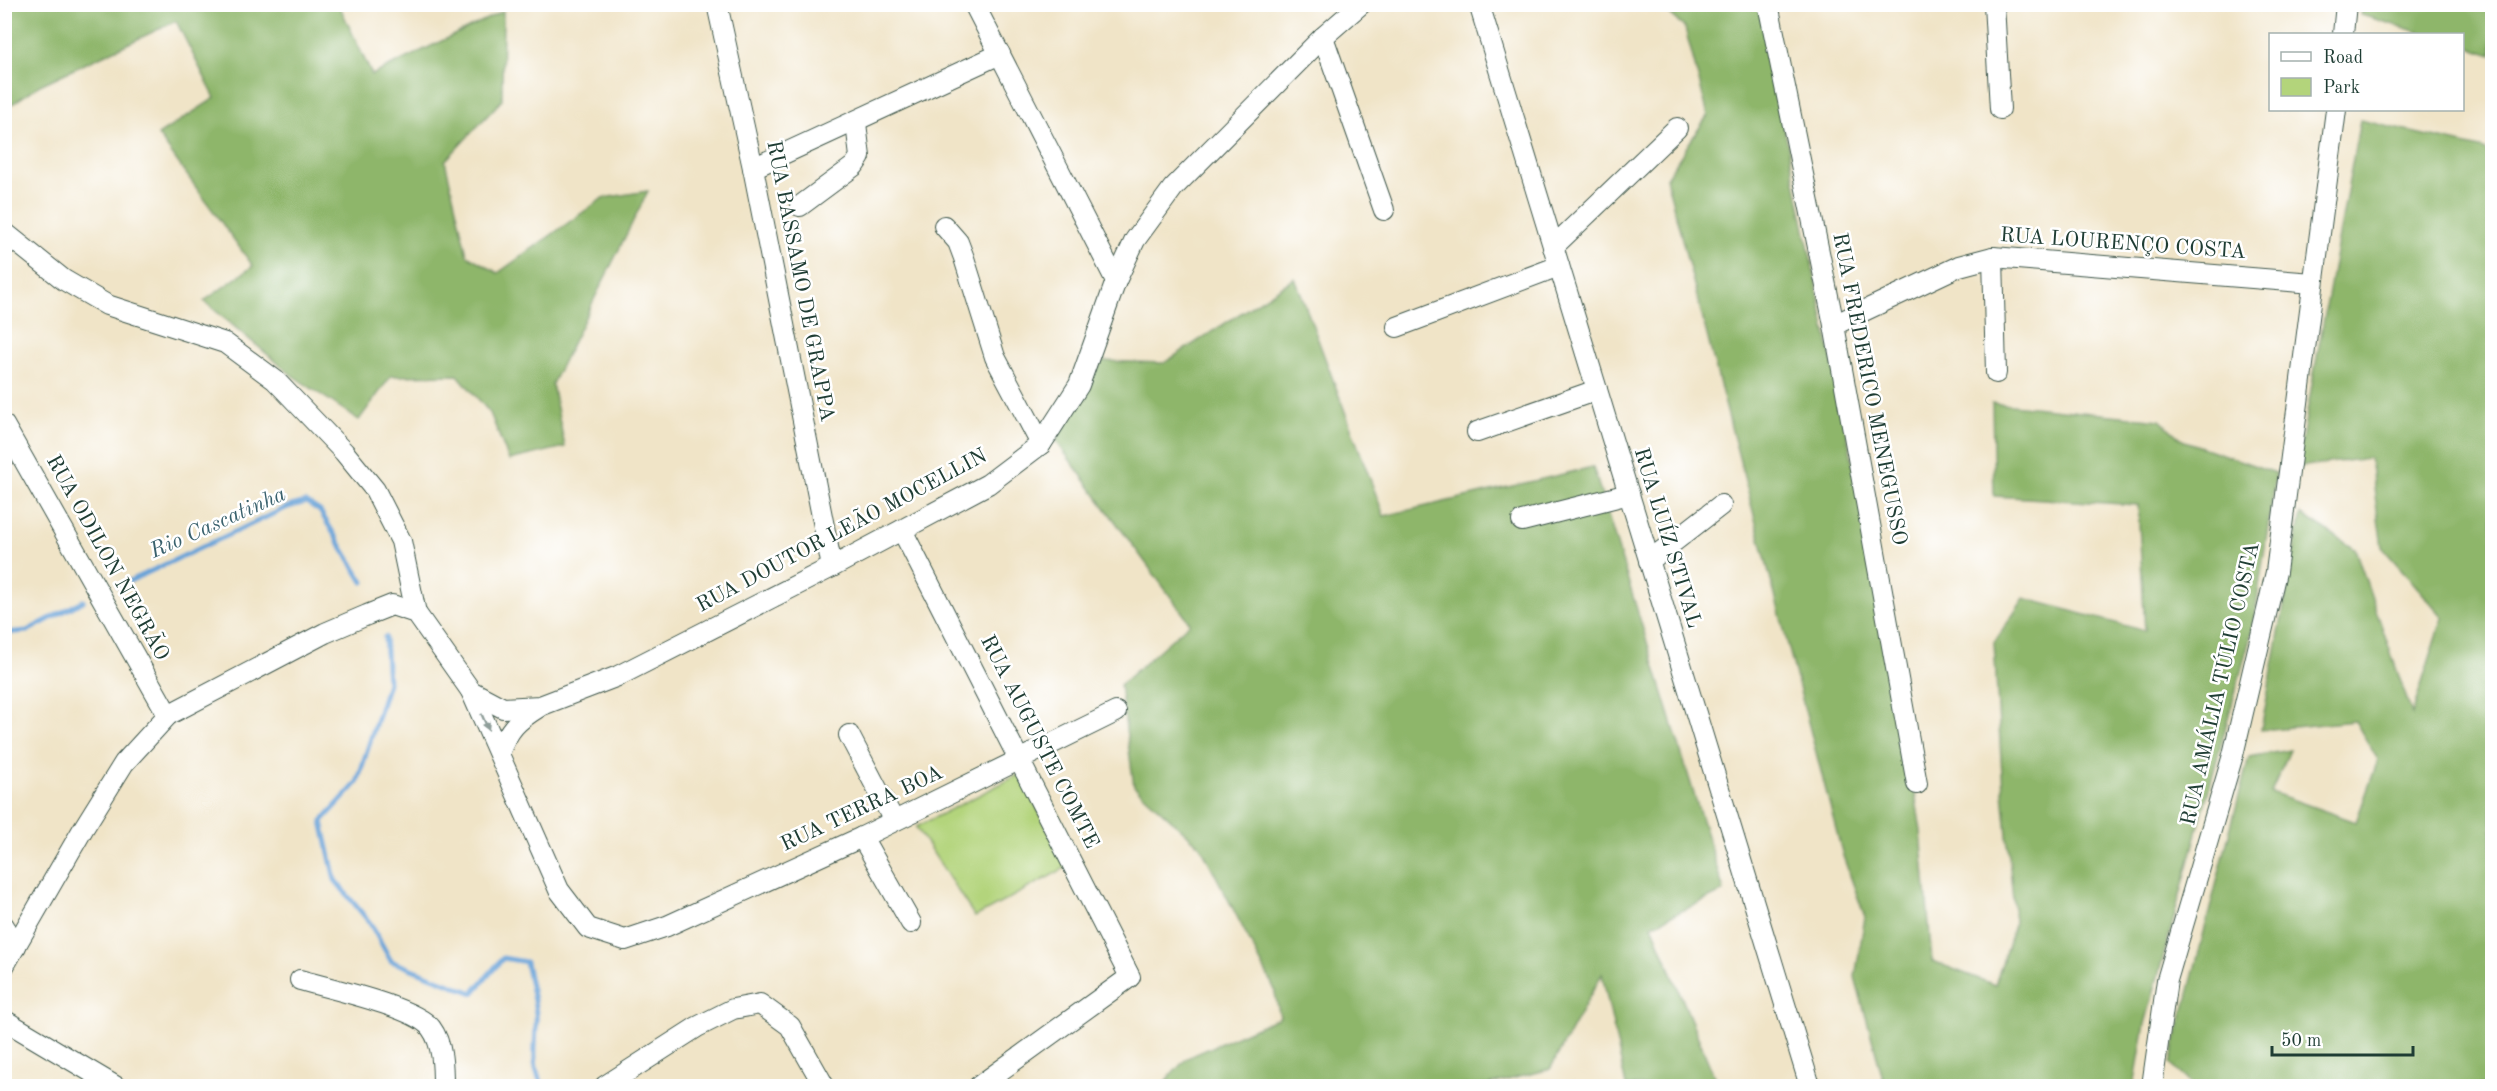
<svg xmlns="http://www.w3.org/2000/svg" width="2497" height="1091" font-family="'Old Standard TT',serif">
  <rect width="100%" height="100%" fill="#fff"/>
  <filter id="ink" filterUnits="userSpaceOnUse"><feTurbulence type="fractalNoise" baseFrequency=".0167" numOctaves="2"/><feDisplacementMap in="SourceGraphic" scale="12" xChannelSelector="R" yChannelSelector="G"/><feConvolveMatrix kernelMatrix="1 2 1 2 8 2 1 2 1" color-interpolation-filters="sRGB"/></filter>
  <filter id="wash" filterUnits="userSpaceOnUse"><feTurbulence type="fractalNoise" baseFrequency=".008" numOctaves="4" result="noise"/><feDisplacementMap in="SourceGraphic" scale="24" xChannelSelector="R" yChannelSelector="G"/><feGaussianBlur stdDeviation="1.35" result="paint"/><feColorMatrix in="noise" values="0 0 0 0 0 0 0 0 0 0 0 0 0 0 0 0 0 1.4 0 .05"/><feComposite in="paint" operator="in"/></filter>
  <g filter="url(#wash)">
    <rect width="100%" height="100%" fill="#f0e4c7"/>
    <path fill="#b3d47b" stroke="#698858" stroke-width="1.5" d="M1020,774L1067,867L975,917L916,827Z"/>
    <g fill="#8eb66b" stroke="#567a50" stroke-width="1.5">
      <path d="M5,4L339,5L372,75L503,11L502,100L445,161L467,255L498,273L603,198L648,191L552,384L565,447L509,460L490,413L458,375L391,376L359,420L293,376L204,301L253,266L158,135L215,98L176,21L40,85L5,109Z"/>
      <path d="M2363,4L2492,5V55L2463,46L2462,34H2425L2361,15Z"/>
      <path d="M1659,5H1759L1898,684L1921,831L1932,961L1995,985L2015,922L2003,791L1994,643L2024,598L2145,631L2138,505L1994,496L1992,403L2160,420L2182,440L2276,473L2253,627L2145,1024L2134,1086H1885L1855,977L1865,917L1843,856L1666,178L1708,115L1685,28Z"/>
      <path d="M2360,120L2484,149L2492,156V1086H2194L2170,1064L2249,757L2290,750L2271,792L2356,822L2378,760L2355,721L2261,730L2301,514L2355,549L2412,714L2443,617L2382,547L2370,458L2297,467Z"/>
      <path d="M1295,278L1384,516L1593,467L1724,891L1652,925L1718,1086H1626L1602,974L1550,1069L1485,1086H1359L1322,1081L1317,1086H1161L1187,1058L1280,1017L1274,988L1201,847L1134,786L1120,685L1190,623L1056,441L1102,361L1164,363Z"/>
    </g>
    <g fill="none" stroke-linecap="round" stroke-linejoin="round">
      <g stroke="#68a3d8" stroke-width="5">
        <path d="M119,586L288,507L306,502L320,511L363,582"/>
        <path d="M4,633L27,631L83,601"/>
        <path d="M385,637L388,683L357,783L322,821L335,880L370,923L391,961L473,993L503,958L526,962C529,979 534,996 536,1013C538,1038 528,1066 544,1086"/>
      </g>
    </g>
  </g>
  <g filter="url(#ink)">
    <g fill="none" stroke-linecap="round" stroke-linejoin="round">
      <defs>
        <g id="minor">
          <path d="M717,4L753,168L832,567"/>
          <path d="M974,4L1116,281"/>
          <path d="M1479,4L1810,1086"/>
          <path d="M1768,4L1834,325L1917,784"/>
          <path d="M1994,4L2000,109"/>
          <path d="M2343,34L2346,4"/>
          <path d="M1323,37L1384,210"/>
          <path d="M753,168L1000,54"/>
          <path d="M800,206L854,166L860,157L856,123"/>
          <path d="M944,226L958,242L964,258L995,357L1041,444"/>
          <path d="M4,232L64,280L107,305L225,343L275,380L344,452L375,490L401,541L416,613L471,691L503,708L540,706L618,676L832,567L988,484L1041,444L1079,385L1116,281L1135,240L1173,188L1323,37L1361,4"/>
          <path d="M1553,247L1677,128"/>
          <path d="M1993,257L1996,373"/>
          <path d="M1834,325L1959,266L1993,257L2313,283"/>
          <path d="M1397,327L1559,266"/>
          <path d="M4,425L168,715"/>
          <path d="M1477,432L1597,390"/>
          <path d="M1522,521L1629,494"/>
          <path d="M902,530L1130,977L979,1086"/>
          <path d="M1649,561L1721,505"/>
          <path d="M471,691L559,890L588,928L625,940L667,926L862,837L1116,712"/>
          <path d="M849,735L894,821"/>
          <path d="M499,753C509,729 516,721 539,707"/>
          <path d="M862,837L911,923"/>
          <path d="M4,926L16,946"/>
          <path d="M4,966L83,829L124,763L168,715L325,633L367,615L392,605L416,613"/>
          <path d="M300,980C328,988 415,1007 431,1028C443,1044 443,1068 443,1086"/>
          <path d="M4,1020L115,1086"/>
          <path d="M605,1086L697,1027L733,1009L760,1004L790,1026L824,1086"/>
          <path d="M2152,1086L2167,980L2233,755L2276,572L2336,110"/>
        </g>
      </defs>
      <use href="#minor" stroke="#3e564a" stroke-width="22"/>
      <use href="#minor" stroke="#fff" stroke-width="20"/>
    </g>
    <defs><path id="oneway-solid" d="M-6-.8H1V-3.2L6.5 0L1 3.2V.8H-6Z" transform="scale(1.5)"/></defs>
    <use fill="#8f9e9a" href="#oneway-solid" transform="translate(485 722) rotate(66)"/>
  </g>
  <g text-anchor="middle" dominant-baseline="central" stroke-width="5" stroke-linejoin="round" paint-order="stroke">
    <g font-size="21" fill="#1f3d34" stroke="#fff">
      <text transform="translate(2123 244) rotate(4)">RUA LOURENÇO COSTA</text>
      <text transform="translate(800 281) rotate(79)">RUA BASSAMO DE GRAPPA</text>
      <text transform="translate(1869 389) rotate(79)">RUA FREDERICO MENEGUSSO</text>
      <text transform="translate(842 531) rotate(-28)">RUA DOUTOR LEÃO MOCELLIN</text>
      <text transform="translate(1667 538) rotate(73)">RUA LUÍZ STIVAL</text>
      <text transform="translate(107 558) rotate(61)">RUA ODILON NEGRÃO</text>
      <text transform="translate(2221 684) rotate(-77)">RUA AMÁLIA TÚLIO COSTA</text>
      <text transform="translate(1039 742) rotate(63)">RUA AUGUSTE COMTE</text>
      <text transform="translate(862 809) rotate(-25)">RUA TERRA BOA</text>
    </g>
    <g font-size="22" font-style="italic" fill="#39616d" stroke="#fff">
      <text transform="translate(218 523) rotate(-24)">Rio Cascatinha</text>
    </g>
  </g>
  <rect width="2497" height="1091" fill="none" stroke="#fff" stroke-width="24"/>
  <rect x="2269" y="33" width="195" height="78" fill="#ffffff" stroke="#a5b1ae" stroke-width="1.5"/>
  <rect x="2281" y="52" width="30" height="9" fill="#ffffff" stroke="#a5b1ae" stroke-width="1.5"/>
  <text x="2323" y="63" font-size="18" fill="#1f3d34">Road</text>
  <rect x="2281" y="78" width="30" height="18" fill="#b3d47b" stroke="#a5b1ae" stroke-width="1.5"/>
  <text x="2323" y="93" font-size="18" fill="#1f3d34">Park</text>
  <path d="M2272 1046v9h141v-9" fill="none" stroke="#1f3d34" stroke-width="3"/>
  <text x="2281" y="1046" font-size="18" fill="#1f3d34" stroke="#ffffff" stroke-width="4.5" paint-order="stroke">50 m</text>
</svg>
